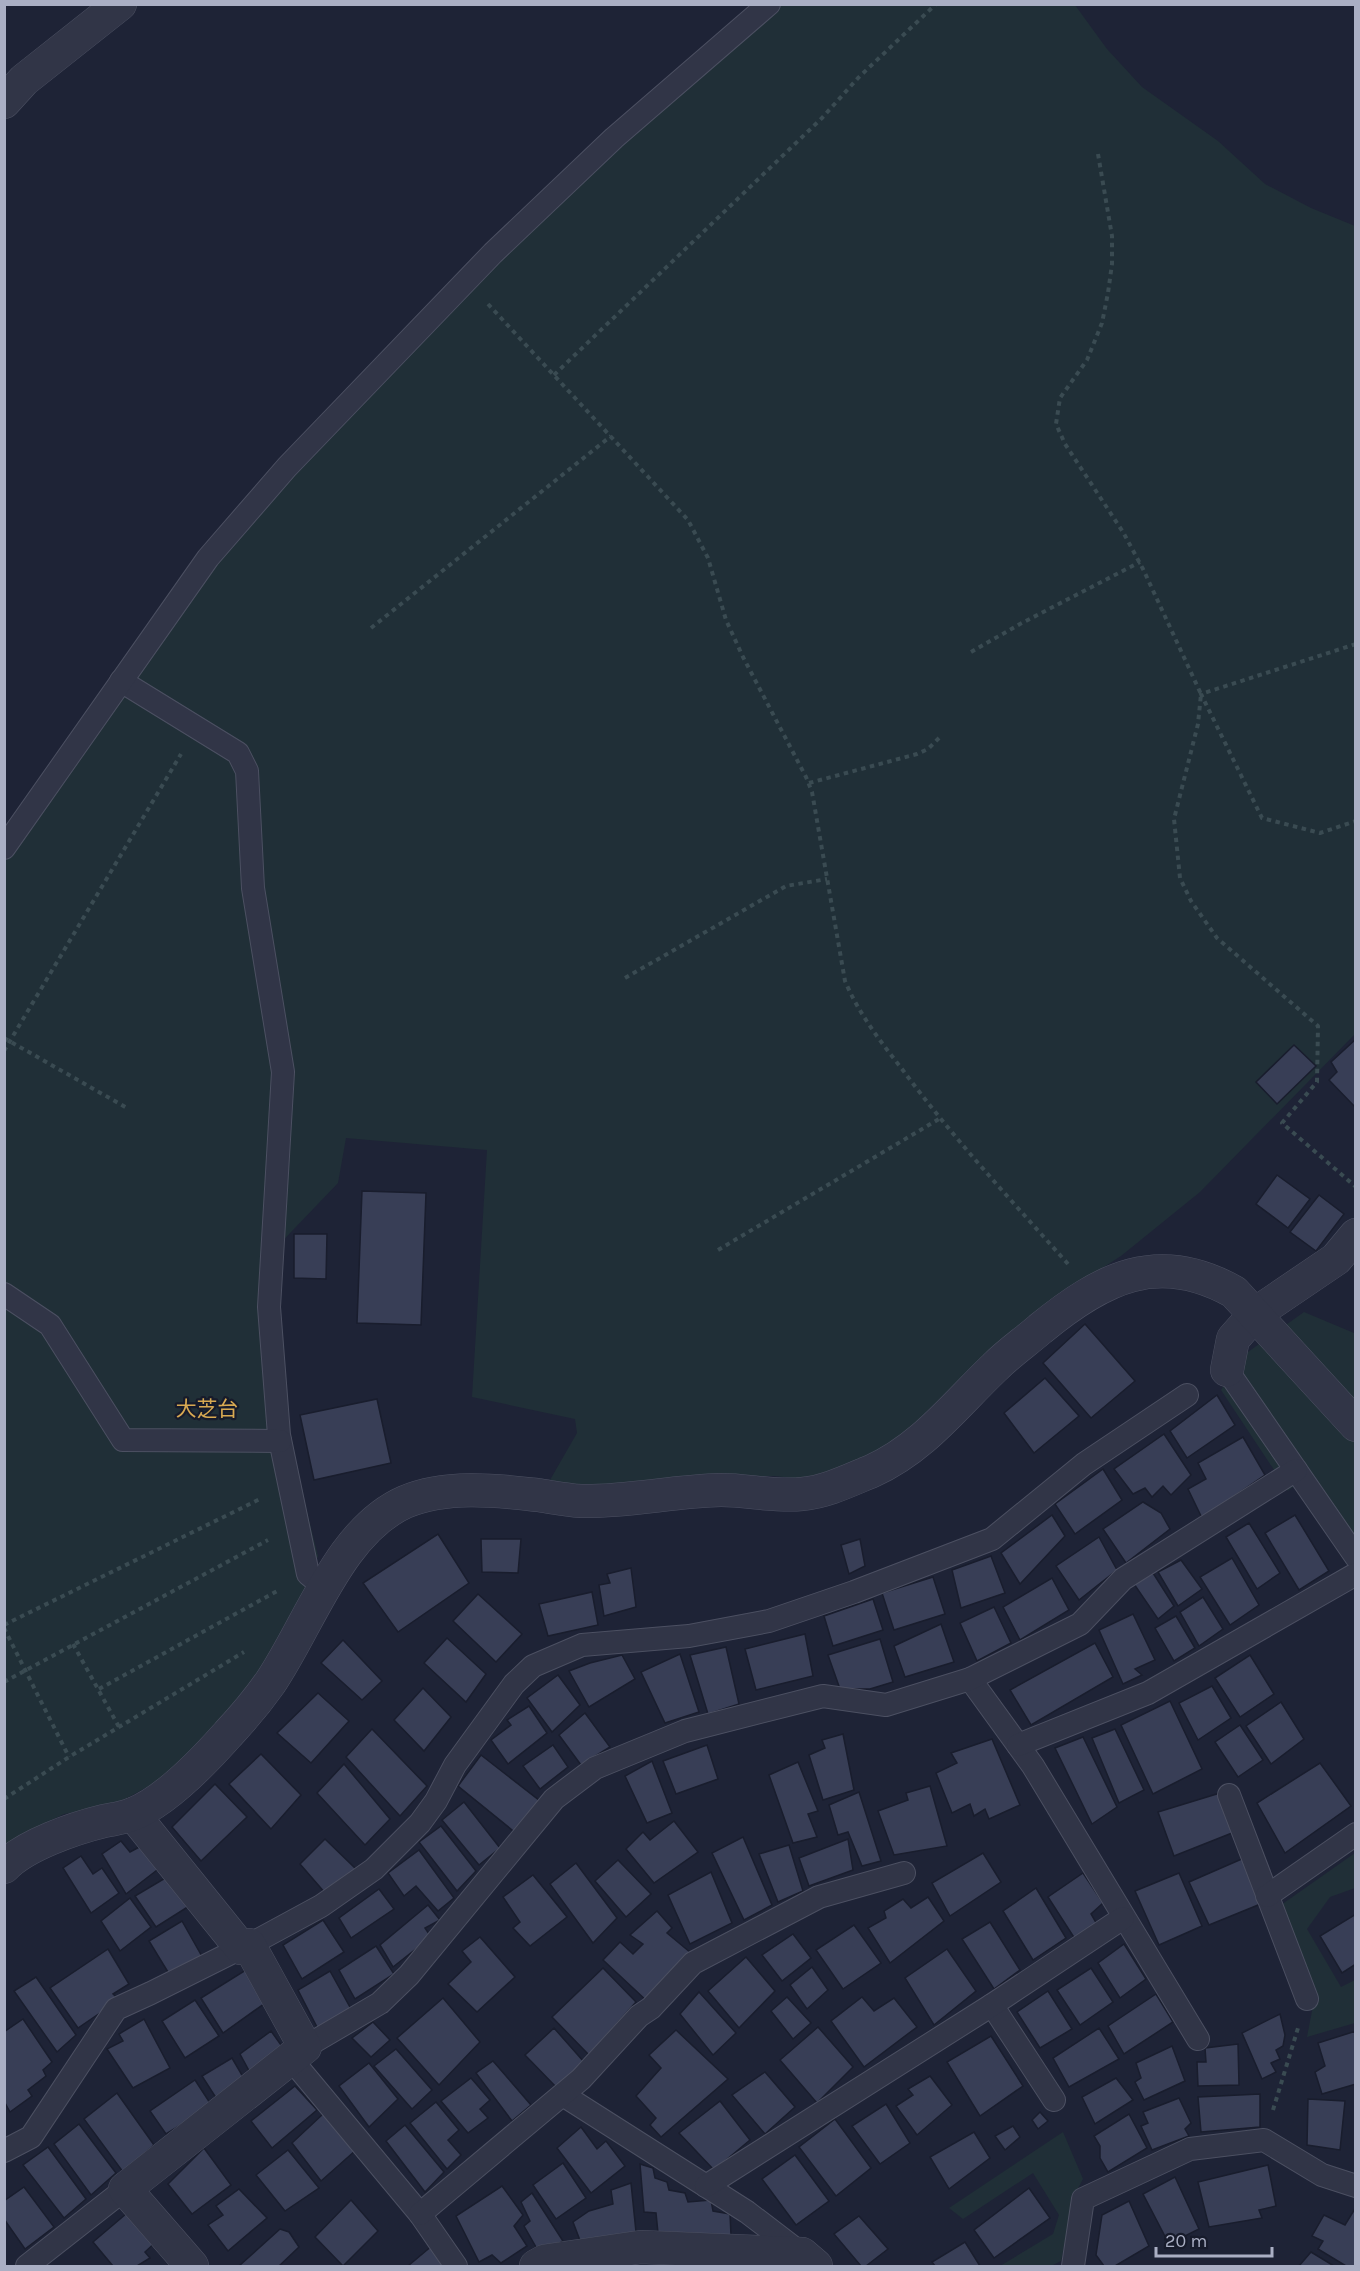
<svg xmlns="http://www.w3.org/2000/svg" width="1360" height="2271" font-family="Karla,'Noto Sans JP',sans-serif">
  <rect width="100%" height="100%" fill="#1e2336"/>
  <g fill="#202f37">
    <path d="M782,5H1075L1107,49L1142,87L1218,141L1265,184L1311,208L1355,226V1034L1200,1192L1121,1256L1065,1292L965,1374L917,1421L875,1456L813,1480L774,1476L700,1478L590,1489L550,1480L577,1433L575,1419L472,1397L487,1150L346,1138L338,1183L270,1254L290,1444L318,1556L298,1611L257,1682L164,1778L114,1805L64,1814L15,1838L5,1848V862L205,573L365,392L613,149Z"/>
    <path d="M1304,1312L1354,1333L1356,1336L1355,1536L1309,1474L1288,1491L1221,1390L1241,1357Z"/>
    <path d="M1355,1853V1888L1330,1897L1307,1929L1341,1987L1355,1980V2023L1307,2037L1316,1990L1281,1905Z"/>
    <path d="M1063,2132L1083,2179L1074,2196L1061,2261L1051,2266H1000L1053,2234L1059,2215L1033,2173L963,2219L949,2208Z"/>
  </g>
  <g fill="#383e56" stroke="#191d2d" stroke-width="1.5">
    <path d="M1356,1039V1108L1329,1080L1337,1072L1331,1062Z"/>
    <path d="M1294,1045L1316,1066L1277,1104L1256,1082Z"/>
    <path d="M1277,1175L1310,1199L1288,1228L1256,1204Z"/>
    <path d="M362,1191L426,1193L421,1325L357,1323Z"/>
    <path d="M1319,1195L1344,1214L1316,1251L1290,1232Z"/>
    <path d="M294,1234H327L326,1279L294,1278Z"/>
    <path d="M1085,1324L1135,1381L1091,1418L1043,1363Z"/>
    <path d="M1045,1378L1079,1416L1034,1453L1004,1413Z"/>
    <path d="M1217,1395L1235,1425L1187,1458L1170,1431Z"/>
    <path d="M377,1399L391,1463L314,1480L300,1415Z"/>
    <path d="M1164,1434L1191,1475L1171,1495L1163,1486L1152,1497L1145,1488L1133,1494L1114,1469Z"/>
    <path d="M1243,1437L1265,1475L1202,1518L1188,1489L1206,1479L1198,1463Z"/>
    <path d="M1103,1469L1122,1500L1075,1534L1055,1504Z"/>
    <path d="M1143,1502L1161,1513L1170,1529L1126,1563L1103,1529Z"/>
    <path d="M1052,1515L1065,1536L1020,1584L1001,1553Z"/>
    <path d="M1295,1515L1329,1571L1299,1590L1265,1533Z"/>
    <path d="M1249,1523L1280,1573L1257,1589L1226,1537Z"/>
    <path d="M438,1534L469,1583L398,1632L363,1583Z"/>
    <path d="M1099,1537L1117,1570L1079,1600L1056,1566Z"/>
    <path d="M481,1539H521L518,1573L482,1572Z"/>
    <path d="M860,1539L865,1566L849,1574L841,1545Z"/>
    <path d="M991,1556L1005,1593L961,1608L952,1570Z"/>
    <path d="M1232,1558L1259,1605L1230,1625L1200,1577Z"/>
    <path d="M1181,1560L1202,1589L1178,1606L1158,1572Z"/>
    <path d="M631,1568L636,1607L604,1616L599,1585L610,1583L607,1574Z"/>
    <path d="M1153,1573L1174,1606L1158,1619L1134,1584Z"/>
    <path d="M933,1577L945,1614L894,1630L882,1593Z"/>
    <path d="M1052,1578L1069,1610L1020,1640L1003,1607Z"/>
    <path d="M592,1592L598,1625L548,1636L539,1604Z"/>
    <path d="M478,1594L522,1634L496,1662L453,1621Z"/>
    <path d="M1203,1597L1223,1629L1199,1646L1180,1612Z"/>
    <path d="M873,1599L883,1630L833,1646L824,1616Z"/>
    <path d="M994,1607L1011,1643L977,1661L960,1623Z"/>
    <path d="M1133,1614L1155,1660L1135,1669L1142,1675L1123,1684L1099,1630Z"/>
    <path d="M1176,1616L1195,1648L1174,1661L1155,1628Z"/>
    <path d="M941,1624L954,1662L905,1677L894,1646Z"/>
    <path d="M805,1634L813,1676L756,1690L745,1649Z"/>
    <path d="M447,1638L486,1674L466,1702L424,1663Z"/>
    <path d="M880,1639L893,1682L870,1689H840L828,1655Z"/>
    <path d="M343,1640L382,1681L362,1700L321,1663Z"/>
    <path d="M1095,1643L1113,1677L1031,1725L1010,1690Z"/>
    <path d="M726,1647L739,1704L708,1714L690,1655Z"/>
    <path d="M680,1654L699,1712L665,1723L641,1672Z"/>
    <path d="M622,1655L635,1679L589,1707L569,1671L590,1663Z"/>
    <path d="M1250,1655L1274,1694L1240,1717L1215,1678Z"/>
    <path d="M558,1675L580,1705L552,1732L527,1698Z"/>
    <path d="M1212,1686L1231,1718L1198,1740L1179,1703Z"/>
    <path d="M423,1688L451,1717L424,1751L394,1720Z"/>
    <path d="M318,1693L349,1721L311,1763L277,1733Z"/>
    <path d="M1170,1701L1202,1769L1153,1794L1121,1725Z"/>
    <path d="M1281,1702L1304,1739L1271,1764L1246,1726Z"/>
    <path d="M529,1706L547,1733L508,1764L491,1740L511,1725L507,1720Z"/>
    <path d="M585,1713L610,1747L581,1765L559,1735Z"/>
    <path d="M1240,1725L1263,1760L1238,1777L1215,1742Z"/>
    <path d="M372,1729L427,1786L400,1816L346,1757Z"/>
    <path d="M1115,1729L1144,1790L1119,1803L1092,1738Z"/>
    <path d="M843,1734L854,1790L823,1800L809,1755L825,1748L822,1740Z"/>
    <path d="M1083,1737L1117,1807L1092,1824L1055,1748Z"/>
    <path d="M992,1739L1020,1805L989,1819L985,1809L974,1816L970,1804L952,1813L936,1773L957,1763L951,1753Z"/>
    <path d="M553,1745L568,1767L540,1789L523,1766Z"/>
    <path d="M707,1745L718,1779L676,1794L663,1761Z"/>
    <path d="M261,1754L301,1795L271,1829L229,1784Z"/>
    <path d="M481,1755L540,1801L517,1834L458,1786Z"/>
    <path d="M652,1761L672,1813L647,1823L625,1776Z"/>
    <path d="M798,1762L818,1811L808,1814L817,1837L793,1843L769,1775Z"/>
    <path d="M1320,1763L1351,1806L1285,1853L1257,1803Z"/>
    <path d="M344,1764L390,1819L365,1845L317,1793Z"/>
    <path d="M215,1784L247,1817L201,1861L172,1827Z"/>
    <path d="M930,1786L947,1846L894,1855L878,1811L908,1800L906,1793Z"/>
    <path d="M859,1792L881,1861L862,1866L848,1832L838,1835L829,1805Z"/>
    <path d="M1220,1793L1232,1833L1174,1856L1158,1812Z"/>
    <path d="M464,1802L500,1848L479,1865L442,1820Z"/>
    <path d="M674,1821L698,1852L654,1883L626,1849L643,1832L650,1840Z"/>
    <path d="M441,1826L476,1871L457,1891L419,1842Z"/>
    <path d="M743,1837L772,1905L744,1920L712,1853Z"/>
    <path d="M325,1839L358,1871L326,1894L300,1864Z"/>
    <path d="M848,1839L853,1870L809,1886L799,1858Z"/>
    <path d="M121,1841L130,1852L143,1845L161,1867L126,1894L102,1854Z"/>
    <path d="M789,1845L803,1891L778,1902L759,1854Z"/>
    <path d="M419,1850L454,1898L438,1911L416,1886L404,1896L388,1873Z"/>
    <path d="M983,1853L1001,1882L950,1916L932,1883Z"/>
    <path d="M81,1856L93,1874L102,1868L119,1893L91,1913L63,1868Z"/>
    <path d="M1244,1858L1263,1903L1209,1925L1189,1882Z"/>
    <path d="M618,1860L651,1894L626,1917L595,1881Z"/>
    <path d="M576,1863L617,1918L593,1943L550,1884Z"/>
    <path d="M711,1872L732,1923L690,1944L668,1895Z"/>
    <path d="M1083,1873L1103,1903L1091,1914L1098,1926L1075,1939L1048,1897Z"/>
    <path d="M1179,1873L1202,1926L1159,1945L1135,1891Z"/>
    <path d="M172,1874L194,1903L156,1927L135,1896Z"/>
    <path d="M533,1875L567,1917L530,1946L513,1928L520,1922L503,1897Z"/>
    <path d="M1036,1888L1066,1938L1033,1960L1003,1911Z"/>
    <path d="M379,1889L394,1909L351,1938L339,1918Z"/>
    <path d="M928,1897L944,1921L890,1963L868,1928L886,1918L884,1911L903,1899L911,1908Z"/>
    <path d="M130,1898L151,1927L120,1951L101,1921Z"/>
    <path d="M428,1905L440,1920L425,1928L431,1937L393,1967L380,1945Z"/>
    <path d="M657,1911L672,1928L667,1933L691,1953L648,2002L603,1960L620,1942L633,1954L643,1944L630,1935Z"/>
    <path d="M1356,1914V1964L1342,1973L1320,1936Z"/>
    <path d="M323,1920L344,1952L302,1979L283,1945Z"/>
    <path d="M182,1921L204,1960L171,1977L149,1941Z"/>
    <path d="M990,1922L1020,1970L994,1989L962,1939Z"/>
    <path d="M854,1925L881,1963L843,1989L816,1950Z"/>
    <path d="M793,1934L811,1958L782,1981L762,1955Z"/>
    <path d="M480,1937L515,1977L477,2012L448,1984L471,1962L462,1951Z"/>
    <path d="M1124,1944L1146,1979L1120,1998L1098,1963Z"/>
    <path d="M376,1946L394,1974L355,1999L339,1970Z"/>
    <path d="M108,1949L129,1984L113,1994L119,2000L78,2028L50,1988Z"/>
    <path d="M947,1949L976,1991L934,2025L905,1978Z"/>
    <path d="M746,1957L775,1991L739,2028L708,1991Z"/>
    <path d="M812,1967L828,1990L807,2009L790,1985Z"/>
    <path d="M249,1968L268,2001L223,2033L201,1998Z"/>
    <path d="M603,1968L636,2002L589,2055L552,2017Z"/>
    <path d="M1091,1968L1113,2002L1080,2025L1057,1990Z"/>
    <path d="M330,1971L351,2009L318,2029L298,1990Z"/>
    <path d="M36,1977L76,2035L57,2052L14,1991Z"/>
    <path d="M1048,1991L1072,2029L1040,2048L1017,2012Z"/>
    <path d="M699,1992L736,2033L713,2055L680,2014Z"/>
    <path d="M1156,1994L1173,2022L1124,2054L1108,2026Z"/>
    <path d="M787,1997L811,2023L793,2039L771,2011Z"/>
    <path d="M862,1997L874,2011L894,1998L917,2027L864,2067L831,2021Z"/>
    <path d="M443,1998L480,2042L439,2085L397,2038Z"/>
    <path d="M195,2000L219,2036L185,2058L162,2021Z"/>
    <path d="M1280,2014L1285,2035L1283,2046L1276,2050L1280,2059L1271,2063L1276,2072L1262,2079L1242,2033Z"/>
    <path d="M23,2019L52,2062L43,2070L46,2076L28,2090L32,2096L10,2112L4,2101V2032Z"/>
    <path d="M144,2019L170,2068L133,2088L107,2049L123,2041L119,2034Z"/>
    <path d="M373,2022L390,2040L371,2057L352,2038Z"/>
    <path d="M818,2027L853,2067L817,2103L780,2060Z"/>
    <path d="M554,2028L584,2062L558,2089L525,2055Z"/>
    <path d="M1099,2028L1119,2059L1069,2087L1053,2058Z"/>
    <path d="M676,2030L728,2079L661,2137L650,2125L656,2118L636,2096L661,2068L649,2055Z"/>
    <path d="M271,2031L286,2052L253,2078L240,2054Z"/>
    <path d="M1356,2031V2084L1322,2094L1315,2072L1325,2066L1318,2043Z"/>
    <path d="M991,2036L1023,2086L980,2116L947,2062Z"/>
    <path d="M1238,2044L1239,2085L1198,2086L1197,2062H1206L1205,2048Z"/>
    <path d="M1172,2046L1185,2081L1144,2100L1135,2082L1141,2078L1136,2063Z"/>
    <path d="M396,2049L432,2090L412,2109L374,2066Z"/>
    <path d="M232,2058L246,2082L220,2104L202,2076Z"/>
    <path d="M493,2061L531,2105L512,2121L476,2073Z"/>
    <path d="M369,2063L398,2099L369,2127L339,2086Z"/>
    <path d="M765,2072L795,2107L765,2134L732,2095Z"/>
    <path d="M930,2076L952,2105L917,2135L896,2106L913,2095L908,2089Z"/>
    <path d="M471,2078L490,2100L480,2109L488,2118L468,2133L441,2101Z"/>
    <path d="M1116,2078L1133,2100L1095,2124L1082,2097Z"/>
    <path d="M195,2080L212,2106L166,2134L150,2111Z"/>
    <path d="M295,2086L317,2110L272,2148L251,2121Z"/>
    <path d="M117,2093L154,2145L123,2172L84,2119Z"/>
    <path d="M1260,2094V2127L1201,2132L1198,2097Z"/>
    <path d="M1179,2098L1191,2123L1185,2129L1189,2136L1152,2150L1141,2126L1148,2123L1143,2112Z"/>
    <path d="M1308,2099L1345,2101L1340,2150L1307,2145Z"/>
    <path d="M720,2101L750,2140L714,2170L679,2133Z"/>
    <path d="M436,2102L459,2130L448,2140L461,2155L447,2169L410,2123Z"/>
    <path d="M886,2104L910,2143L880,2164L852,2126Z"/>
    <path d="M1040,2112L1048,2121L1038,2129L1032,2120Z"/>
    <path d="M323,2114L356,2150L321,2181L292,2143Z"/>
    <path d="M1129,2114L1147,2148L1108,2172L1100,2158V2146L1094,2136Z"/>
    <path d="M835,2119L871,2168L836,2196L799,2147Z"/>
    <path d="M79,2124L116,2173L91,2195L54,2144Z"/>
    <path d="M405,2125L444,2172L425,2192L386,2141Z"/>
    <path d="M1013,2126L1020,2137L1005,2150L995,2136Z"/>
    <path d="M581,2127L597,2149L606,2141L625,2166L591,2193L557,2148Z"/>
    <path d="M974,2132L990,2158L949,2189L930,2157Z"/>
    <path d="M48,2147L86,2199L64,2218L23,2165Z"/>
    <path d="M204,2148L231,2185L192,2214L168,2184Z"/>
    <path d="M288,2150L319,2188L285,2211L256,2175Z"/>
    <path d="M795,2155L829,2201L796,2225L762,2179Z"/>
    <path d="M563,2163L586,2198L556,2219L533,2185Z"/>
    <path d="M640,2164L653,2168L655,2178L667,2182L669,2190L685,2193L688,2202L711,2200L713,2211L730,2214L731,2235L658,2233L656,2213L644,2212Z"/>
    <path d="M1268,2165L1276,2206L1259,2210L1262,2218L1209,2227L1198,2182Z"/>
    <path d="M1175,2177L1199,2229L1169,2244L1143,2194Z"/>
    <path d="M631,2183L636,2232L581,2243L573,2222L589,2211L613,2204L611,2190Z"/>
    <path d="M502,2186L523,2215L514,2226L527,2246L501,2263L492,2255L479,2262L456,2216Z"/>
    <path d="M24,2187L54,2227L25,2249L4,2219V2201Z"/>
    <path d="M1029,2188L1050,2218L994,2258L974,2230Z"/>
    <path d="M239,2189L267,2218L228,2251L208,2225L223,2215L216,2206Z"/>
    <path d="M532,2193L563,2241L540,2254L524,2226L530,2221L521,2202Z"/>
    <path d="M351,2200L378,2231L343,2266L315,2237Z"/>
    <path d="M1129,2201L1149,2246L1115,2266H1104L1096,2255L1102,2215Z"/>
    <path d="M1356,2207V2266H1346L1318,2249L1323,2241L1312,2236L1324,2215L1345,2225Z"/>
    <path d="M133,2208L159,2239L145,2252L150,2258L137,2266H113L93,2242Z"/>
    <path d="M859,2216L888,2249L866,2266H861L834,2234Z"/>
    <path d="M280,2229L289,2232L299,2247L279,2266H239Z"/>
    <path d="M965,2242L980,2266H935L932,2262Z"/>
    <path d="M433,2245L448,2266H408Z"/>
    <path d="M1311,2252L1334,2266H1299Z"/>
  </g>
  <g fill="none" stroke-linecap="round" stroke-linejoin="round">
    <defs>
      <g id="lane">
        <path d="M121,681L238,753L247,771L253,888L283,1072L269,1307L279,1435L308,1574L325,1588"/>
        <path d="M4,848L208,558L287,467L493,253L614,138L769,4"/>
        <path d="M4,1294L50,1325L123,1440L280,1441"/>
        <path d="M1227,1370L1356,1557"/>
        <path d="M970,1679L1033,1766L1198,2039"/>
        <path d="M1018,1745L1148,1693L1356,1574"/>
        <path d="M1229,1795L1307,1999"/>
        <path d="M1267,1896L1356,1834"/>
        <path d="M249,1945L321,1906L374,1869L420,1823L436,1801L455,1765L514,1684L533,1666L582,1645L689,1636L769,1621L854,1592L992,1539L1084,1464L1187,1395"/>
        <path d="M992,2005L1054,2100"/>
        <path d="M305,2047L380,2003L409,1975L554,1799L595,1768L685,1731L823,1696L886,1705L970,1679L1080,1624L1123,1579L1296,1470"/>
        <path d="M291,2059L420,2214L456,2266"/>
        <path d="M563,2095L747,2212L802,2254"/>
        <path d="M4,2151L31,2137L116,2009L151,1993L241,1948"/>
        <path d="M706,2186L992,2005L1123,1918"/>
        <path d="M420,2214L581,2079L639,2016L651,2008L693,1963L819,1897L904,1873"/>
        <path d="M27,2266L125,2189"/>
        <path d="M1073,2266L1083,2199L1190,2149L1264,2140L1322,2175L1356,2186"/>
      </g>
      <g id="street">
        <path d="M4,102L24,80L120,4"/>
        <path d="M1227,1370L1233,1339L1255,1314L1336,1259L1356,1235"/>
        <path d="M133,1814L241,1948L249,1945L305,2047L125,2189L192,2266"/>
        <path d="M4,1867C25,1845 75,1828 104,1821C113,1819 124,1818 133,1814C166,1801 204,1761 228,1734C243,1718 258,1700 270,1683C309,1626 339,1531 405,1502C445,1485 495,1490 537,1495C551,1497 566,1500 581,1501C627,1502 674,1491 721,1490C748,1490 775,1497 802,1494C826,1492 850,1480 872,1471C923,1448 955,1405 995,1367C1009,1353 1025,1342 1040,1329C1102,1278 1158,1249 1234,1292L1356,1425"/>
        <path d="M536,2266L545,2261L641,2247L802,2254L816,2266"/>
      </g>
    </defs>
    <use href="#lane" stroke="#4c5062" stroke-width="24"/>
    <use href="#street" stroke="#4c5062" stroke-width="34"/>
    <g stroke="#3a4b52" stroke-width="4" stroke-dasharray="4.5 4.5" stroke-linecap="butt">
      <path d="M1098,154L1112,236V264L1108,293L1102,323L1087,360L1060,398L1056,424L1065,444L1123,532L1143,569L1201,694L1198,724L1174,819L1180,878L1191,901L1217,938L1318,1026L1317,1082L1282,1123L1356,1187"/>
      <path d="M488,304L688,520L708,558L726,620L743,657L806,777L812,792L845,981C859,1014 880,1041 902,1069C953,1138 1011,1200 1068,1264"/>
      <path d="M554,375L822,118L858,78L936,4"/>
      <path d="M371,628L611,436"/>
      <path d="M1356,644L1201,694L1262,818L1320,833L1356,821"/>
      <path d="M971,652L1020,624L1140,562"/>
      <path d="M809,783L917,754L928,749L939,738"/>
      <path d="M625,978L786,886L827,879"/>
      <path d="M4,1038L127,1108"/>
      <path d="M4,1051L181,754"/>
      <path d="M718,1250L939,1119"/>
      <path d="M4,1625L262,1498"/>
      <path d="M4,1628L69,1757"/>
      <path d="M73,1644L119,1727"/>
      <path d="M4,1682L268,1540"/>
      <path d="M99,1689L279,1590"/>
      <path d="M4,1799L69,1757L244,1652"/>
      <path d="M1273,2110L1298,2028"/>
    </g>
    <use href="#lane" stroke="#313547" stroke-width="22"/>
    <use href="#street" stroke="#313547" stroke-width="33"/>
  </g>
  <g text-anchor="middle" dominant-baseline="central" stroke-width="4.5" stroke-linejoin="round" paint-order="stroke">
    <g font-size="21" fill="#d8a952" stroke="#171b2b">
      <text x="207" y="1409">大芝台</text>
    </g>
  </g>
  <rect width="1360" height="2271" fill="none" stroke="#aaafc4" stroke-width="12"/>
  <path d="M1156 2247v9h116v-9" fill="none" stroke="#aaafc4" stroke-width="3"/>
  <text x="1165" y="2247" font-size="18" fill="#aaafc4" stroke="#171b2b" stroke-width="4.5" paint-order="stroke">20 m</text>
</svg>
